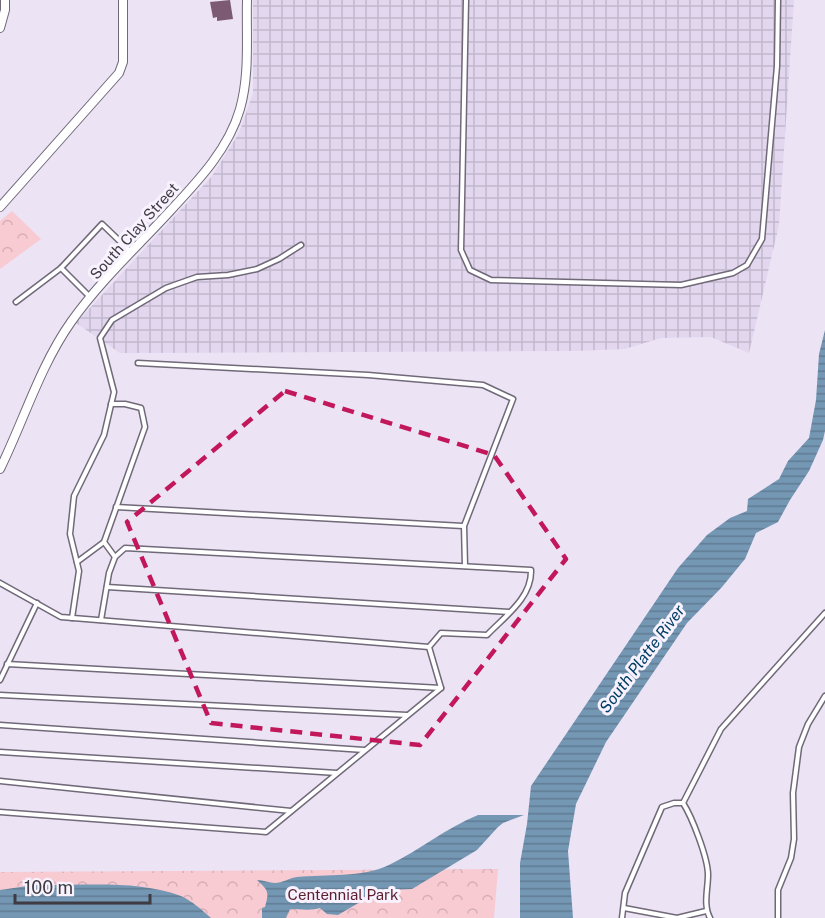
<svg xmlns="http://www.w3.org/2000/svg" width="825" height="918" font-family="'Public Sans',sans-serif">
  <defs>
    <pattern id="industrial-grid" width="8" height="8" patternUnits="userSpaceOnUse" patternTransform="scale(1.5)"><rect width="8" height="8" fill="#e2d7ef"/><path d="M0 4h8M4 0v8" fill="none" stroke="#c3b9ce"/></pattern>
    <pattern id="park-crowns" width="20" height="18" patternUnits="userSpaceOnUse" patternTransform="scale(1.5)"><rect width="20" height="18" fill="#f8cad1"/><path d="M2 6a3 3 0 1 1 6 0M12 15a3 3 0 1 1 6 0" fill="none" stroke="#d6aeb5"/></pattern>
    <pattern id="water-rules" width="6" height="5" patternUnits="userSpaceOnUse" patternTransform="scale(1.5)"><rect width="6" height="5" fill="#7497b4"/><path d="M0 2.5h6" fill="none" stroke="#617c94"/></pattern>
  </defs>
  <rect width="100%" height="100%" fill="#ece3f5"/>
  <path fill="url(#industrial-grid)" d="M253,0H794L779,225L749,353L711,337L661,338L625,349L574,351L120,353L76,323L212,176L239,133L253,93Z"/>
  <g fill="url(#park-crowns)">
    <path d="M12,211L41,239L0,269V221Z"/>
    <path d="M498,869L494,918H0V872Z"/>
  </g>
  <g fill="url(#water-rules)">
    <path d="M825,330V431L823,440L809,471L790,500L778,522L756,533L745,559L722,587L687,623L606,742L576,804L568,851L573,918H520V863L527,824L531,786L678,568L707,535L730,518L747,511L748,499L779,479L788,461L809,438L816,400L819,354Z"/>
    <path d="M478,815H524L503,823L498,827L477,850L412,889L386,890L367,898L338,915L327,914L320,908C311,911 300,909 290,909L286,918H262V908L265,907C269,892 269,891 257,880C264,880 269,883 275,883C282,883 290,878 297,877C327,874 361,878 389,865C420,850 446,828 478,815Z"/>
    <path d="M34,885C81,886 137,879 181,896C192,901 202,910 211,918H0V890Z"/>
  </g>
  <path fill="#7d5a73" d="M230,0L233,19L217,21V17L213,18L210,2Z"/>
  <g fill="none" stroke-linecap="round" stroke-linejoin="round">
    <defs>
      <g id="service">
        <path d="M466,0L461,250L470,270L491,280L681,285L733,273L747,265L762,239L777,66L778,0"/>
        <path d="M90,297L61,268L102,224L131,252"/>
        <path d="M16,302L61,268"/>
        <path d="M138,363L368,375L483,385L513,399L464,526L465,566"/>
        <path d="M116,507L463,526"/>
        <path d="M104,542L115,557"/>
        <path d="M77,562L104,542L145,427L141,408L125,404H111"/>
        <path d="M0,583L61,617L429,647"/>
        <path d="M107,587L509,612"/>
        <path d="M72,618L79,571L70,534L74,496L104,435L114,392L100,338L112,320L166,288L197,277L228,275L257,269L279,259L301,245"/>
        <path d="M7,664L441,688"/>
        <path d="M0,680L37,603"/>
        <path d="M0,695L407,715"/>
        <path d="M0,725L364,750"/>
        <path d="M0,752L337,773"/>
        <path d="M0,781L291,811"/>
        <path d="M683,803L721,729L825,613"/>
        <path d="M0,812L266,832L441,688L429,647L441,633L487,635C504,617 532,598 531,570L125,548L115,557L109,573L101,620"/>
        <path d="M624,908L677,918L706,911"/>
        <path d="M622,918L625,893L662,807L674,803H683C692,817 708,858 708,875C708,889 703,905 710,918"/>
        <path d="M778,918V890L791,858L794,839L793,793L799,747L808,724L825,696"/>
      </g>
      <g id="minor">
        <path d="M0,28L5,10V0"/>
        <path d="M0,207L119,73L123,62V0"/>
        <path d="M0,469C24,420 40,366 71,322C100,281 138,246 171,210C199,180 229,148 240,109C250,74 246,36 247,0"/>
      </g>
    </defs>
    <use href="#service" stroke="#706978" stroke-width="7"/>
    <use href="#minor" stroke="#706978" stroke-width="10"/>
    <use href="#service" stroke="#fff" stroke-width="4"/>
    <use href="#minor" stroke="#fff" stroke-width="8"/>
  </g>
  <path fill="none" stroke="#c2185b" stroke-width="4.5" stroke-dasharray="12 8" stroke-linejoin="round" d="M285,391L494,455L566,559L420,745L211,723L127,522Z"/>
  <g text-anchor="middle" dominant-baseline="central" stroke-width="6" stroke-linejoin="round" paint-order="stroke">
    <g font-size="15" fill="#3f3b42" stroke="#f7f2fd">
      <text transform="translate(134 231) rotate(-48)">South Clay Street</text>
    </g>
    <g font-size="15" fill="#5b1f2e" stroke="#f7f2fd">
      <text x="343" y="894">Centennial Park</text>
    </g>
    <g font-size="16" font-style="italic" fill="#003d64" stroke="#f7f2fd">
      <text transform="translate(642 659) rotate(-53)">South Platte River</text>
    </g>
  </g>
  <path d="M15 894v9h135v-9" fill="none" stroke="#3f3b42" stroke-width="3"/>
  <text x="24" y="894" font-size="18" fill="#3f3b42" stroke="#f7f2fd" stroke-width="4.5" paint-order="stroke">100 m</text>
</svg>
